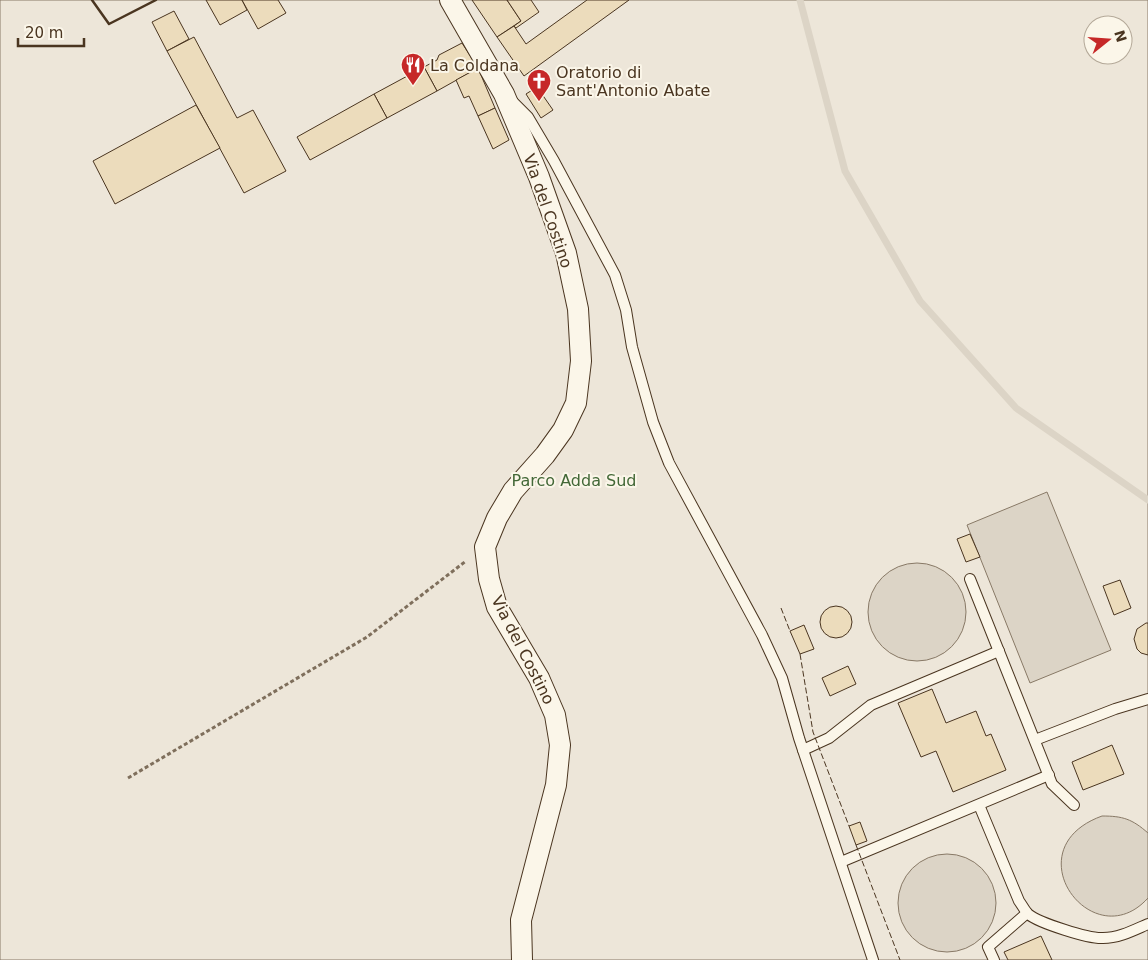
<svg xmlns="http://www.w3.org/2000/svg" width="1148" height="960" font-family="'DejaVu Sans',sans-serif">
  <rect width="100%" height="100%" fill="#fbf6e9"/>
  <path fill="#ede6d9" stroke="#887966" fill-rule="evenodd" d="M0,0H1148V960H0ZM1093,25H1123V55H1093Z"/>
  <g fill="#dcd4c6" stroke="#887966">
    <path d="M1047,492L1111,650L1030,683L967,525Z"/>
    <circle cx="917" cy="612" r="49"/>
    <path d="M1102,816C1123,816 1132,819 1148,833V898C1093,959 1011,849 1102,816Z"/>
    <circle cx="947" cy="903" r="49"/>
  </g>
  <g fill="none" stroke-linecap="round" stroke-linejoin="round">
    <path stroke="#dcd4c6" stroke-width="7" d="M800,0L845,171L920,301L1016,408L1148,500"/>
  </g>
  <g fill="#ecdcbc" stroke="#4a3520">
    <path d="M206,0H242L247,10L220,25Z"/>
    <path d="M242,0H278L286,13L258,29Z"/>
    <path d="M472,0H507L521,21L497,37Z"/>
    <path d="M507,0H531L539,12L516,28L514,26L521,21Z"/>
    <path d="M587,0H629L524,76L497,37L514,26L526,44Z"/>
    <path d="M174,11L189,39L167,51L152,22Z"/>
    <path d="M194,37L237,118L253,110L286,171L244,193L167,51Z"/>
    <path d="M462,43L478,68L437,91L424,67L437,60L439,55Z"/>
    <path d="M424,67L437,91L387,118L374,94Z"/>
    <path d="M478,68L495,108L478,116L469,96L464,98L456,80Z"/>
    <path d="M537,87L553,110L541,118L526,94Z"/>
    <path d="M374,94L387,118L310,160L297,137Z"/>
    <path d="M196,105L220,148L115,204L93,161Z"/>
    <path d="M495,108L509,140L493,149L478,116Z"/>
    <path d="M970,534L980,557L966,562L957,539Z"/>
    <path d="M1120,580L1131,608L1114,615L1103,586Z"/>
    <circle cx="836" cy="622" r="16"/>
    <path d="M1146,623H1148V655L1141,653L1137,649L1134,639L1137,629Z"/>
    <path d="M804,625L814,649L800,654L790,631Z"/>
    <path d="M848,666L856,684L830,696L822,678Z"/>
    <path d="M932,689L946,723L976,711L986,736L991,734L1006,770L953,792L936,751L921,757L898,703Z"/>
    <path d="M1112,745L1124,774L1083,790L1072,762Z"/>
    <path d="M860,822L867,841L856,845L849,826Z"/>
    <path d="M1041,936L1052,960H1008L1004,952Z"/>
  </g>
  <g fill="none" stroke-linecap="round" stroke-linejoin="round">
    <defs>
      <g id="lane">
        <path d="M512,101L528,117L554,161L615,275L626,310L632,347L653,422L669,463L762,635L782,678L799,738L873,960"/>
        <path d="M970,579L1052,784L1074,805"/>
        <path d="M1035,740L1115,709L1148,699"/>
        <path d="M803,750L829,738L871,705L999,651"/>
        <path d="M979,805L1019,901C1022,905 1025,911 1028,914C1039,923 1089,939 1103,938C1119,938 1134,930 1148,924"/>
        <path d="M841,862L1049,775"/>
        <path d="M994,960L988,947L1027,913"/>
      </g>
      <path id="street" d="M450,0L504,94L539,177L566,253L578,309L581,361L576,403L563,430L545,455L513,491L497,518L485,547L489,579L497,607L539,678L555,715L560,745L556,785L521,920L522,960"/>
    </defs>
    <use href="#lane" stroke="#4a3520" stroke-width="12"/>
    <use href="#street" stroke="#4a3520" stroke-width="22"/>
    <path stroke="#7f6f5c" stroke-width="3" stroke-dasharray="4 2.5" stroke-linecap="butt" d="M128,778L367,637L466,561"/>
    <use href="#lane" stroke="#fbf6e9" stroke-width="10"/>
    <use href="#street" stroke="#fbf6e9" stroke-width="20"/>
    <g stroke="#4a3520" stroke-width="1" stroke-dasharray="6 2.5" stroke-linecap="butt">
      <path d="M781,608L790,631"/>
      <path d="M800,654L813,732L849,826"/>
      <path d="M856,845L900,960"/>
    </g>
    <path stroke="#4a3520" stroke-width="2.5" d="M92,0L109,24L156,0"/>
  </g>
  <defs>
    <symbol id="restaurant-pin" viewBox="-11 -11 22 30"><path d="M0 17L-7.5 6A9.5 9.5 0 1 1 7.5 6Z" fill="#c62828" stroke="#fbf6e9"/><path d="M-5-6h1v4h1v-4h1v4h1v-4h1v5L-1.5 .5V6h-2V.5L-5-1ZM5-6V6H3V1.5H1.5Q1.5-4 5-6Z" fill="#fff"/></symbol>
    <symbol id="church-pin" viewBox="-11 -11 22 30"><path d="M0 17L-7.5 6A9.5 9.5 0 1 1 7.5 6Z" fill="#c62828" stroke="#fbf6e9"/><path d="M-1.2-6h2.4v3.5h3.3v2.4h-3.3V6h-2.4V-.1h-3.3v-2.4h3.3Z" fill="#fff"/></symbol>
  </defs>
  <g fill-rule="evenodd">
    <use href="#restaurant-pin" x="399" y="51" width="28" height="38"/>
    <use href="#church-pin" x="525" y="67" width="28" height="38"/>
  </g>
  <g text-anchor="middle" dominant-baseline="central" stroke-width="4" stroke-linejoin="round" paint-order="stroke">
    <g font-size="16" fill="#4a3520" stroke="#fbf6e9" text-anchor="start">
      <text x="430" y="65">La Coldana</text>
      <text x="556" y="72">Oratorio di<tspan x="556" dy="18">Sant'Antonio Abate</tspan></text>
    </g>
    <g font-size="16" fill="#4a3520" stroke="#fbf6e9">
      <text transform="translate(548 211) rotate(71)">Via del Costino</text>
      <text transform="translate(523 650) rotate(63)">Via del Costino</text>
    </g>
    <g font-size="16" fill="#436837" stroke="#fbf6e9">
      <text x="574" y="480">Parco Adda Sud</text>
    </g>
  </g>
  <g transform="translate(1108 40) rotate(73)"><circle r="24" fill="#fbf6e9" stroke="#b4a999"/>
  <path d="M0-4L9 19L0 12L-9 19Z" fill="#c62828"/>
  <text y="-8" font-size="14" font-weight="bold" text-anchor="middle" fill="#4a3520">N</text>
  </g>
  <path d="M18 38v8h66v-8" fill="none" stroke="#4a3520" stroke-width="2.5"/>
  <text x="25" y="38" font-size="15" fill="#4a3520" stroke="#fbf6e9" stroke-width="4" paint-order="stroke">20 m</text>
</svg>
